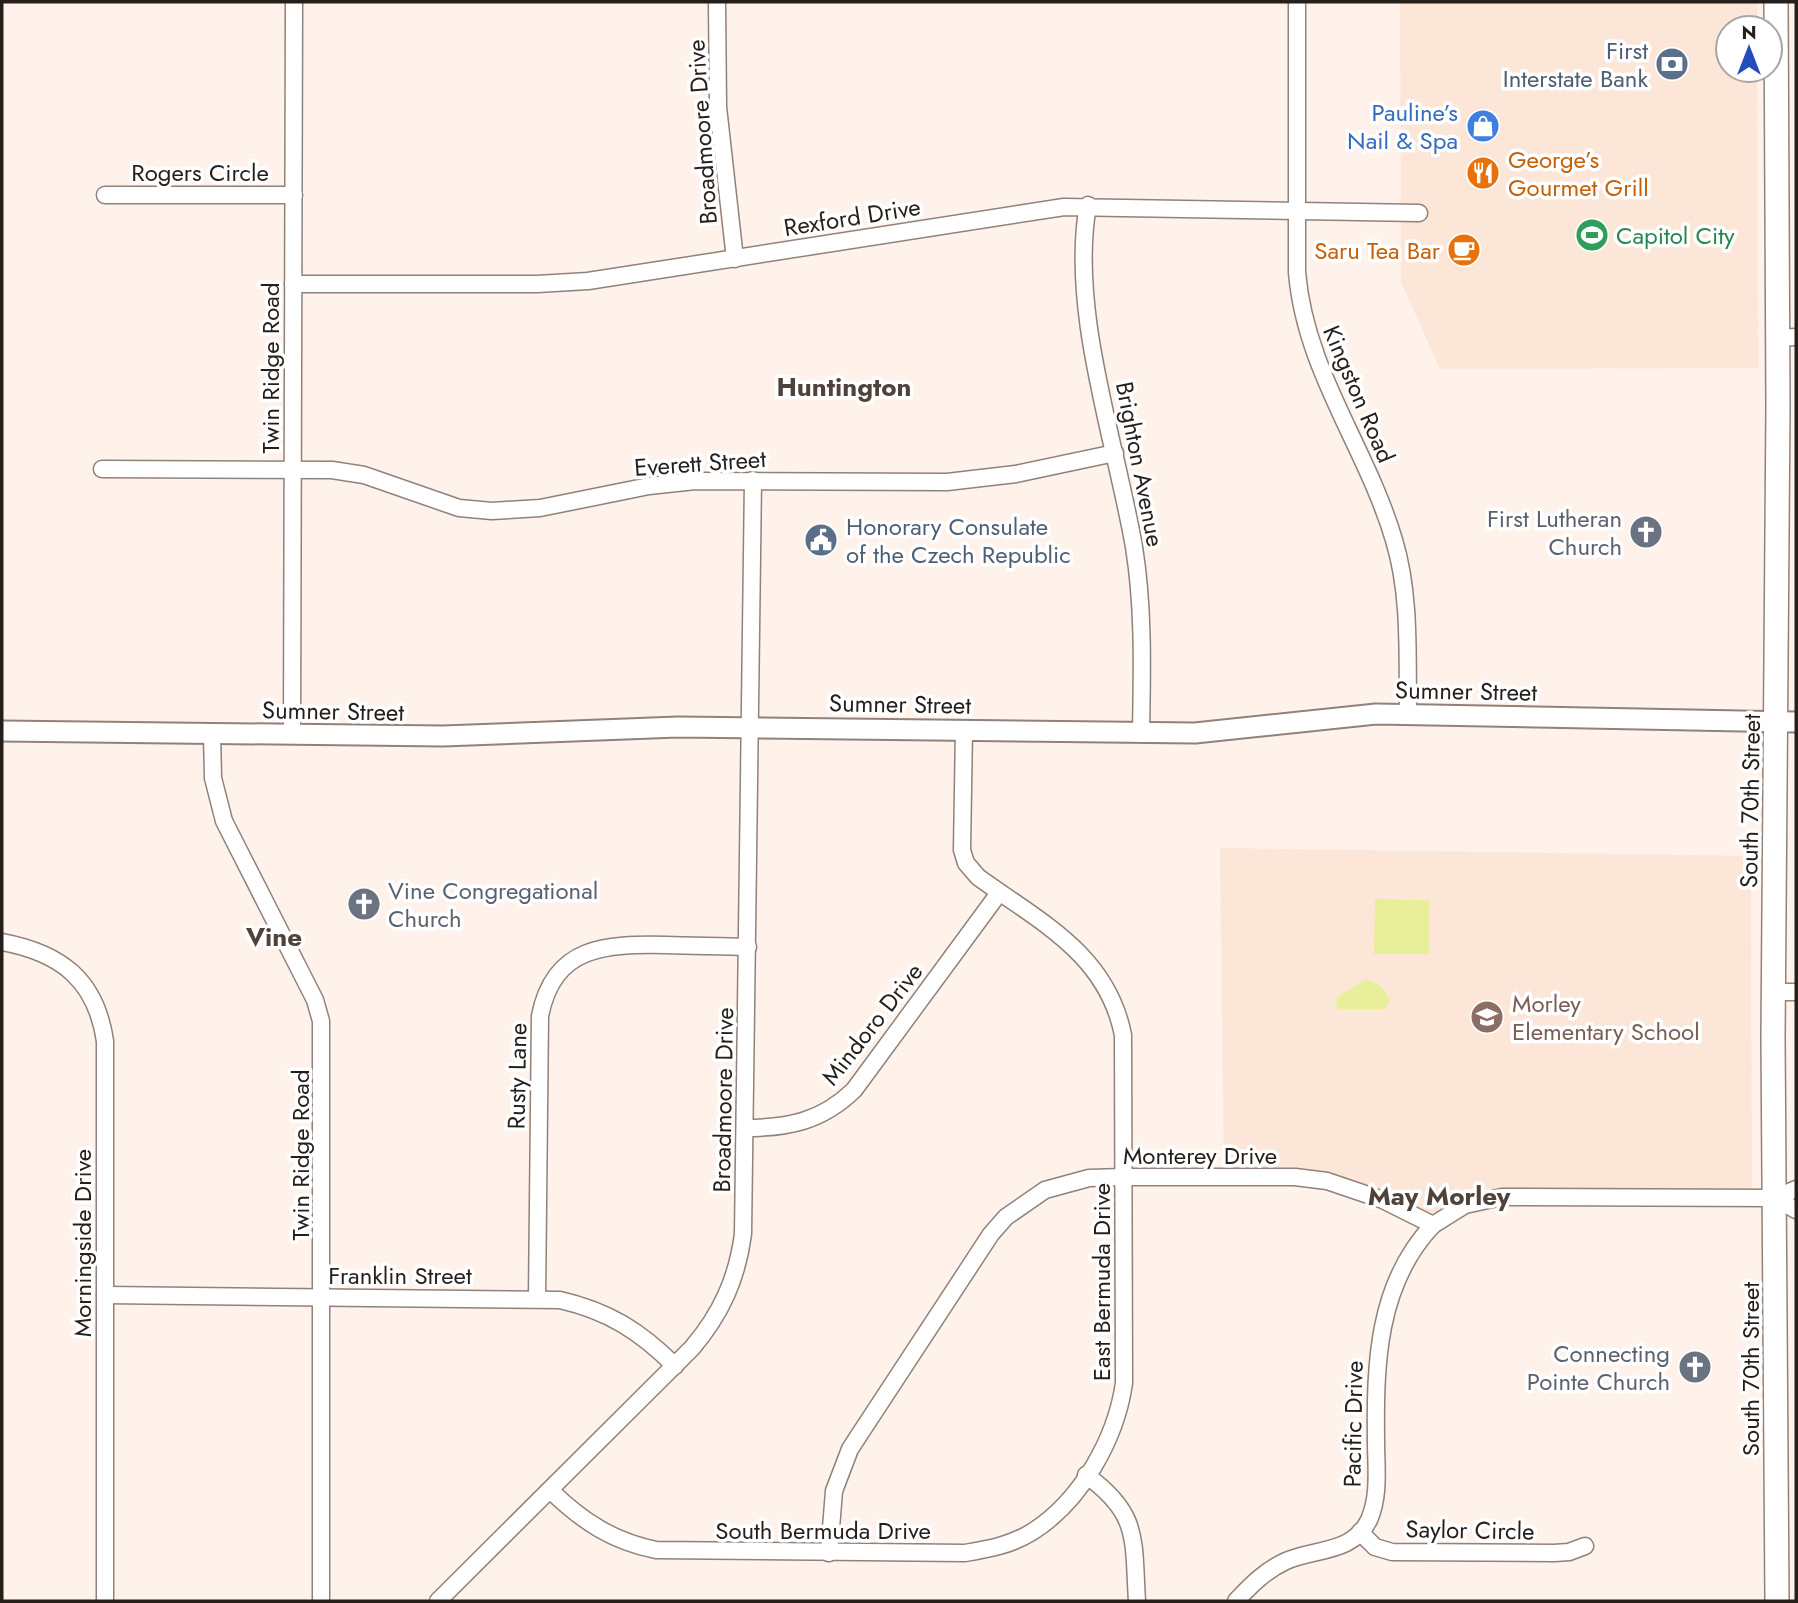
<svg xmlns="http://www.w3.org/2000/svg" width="1798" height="1603" font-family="Jost,sans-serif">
  <rect width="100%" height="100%" fill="#fef2ea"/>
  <g fill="#fce6d8">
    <path d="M1400,2H1757V28H1728V70H1757L1758,368L1440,369L1401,282Z"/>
    <path d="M1220,848L1751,856L1752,1198L1502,1197L1433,1225L1358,1190L1224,1177Z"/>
  </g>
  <g fill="#e8ef9a">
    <path d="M1375,899L1429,900V954H1374Z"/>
    <path d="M1365,980C1376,980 1387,991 1389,1001L1386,1009H1339L1336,1005L1337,997Z"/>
  </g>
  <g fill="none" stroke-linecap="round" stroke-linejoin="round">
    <defs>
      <g id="minor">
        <path d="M717,2L718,107L735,259"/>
        <path d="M1297,2V272C1305,371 1367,448 1394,540C1411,596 1407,657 1408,714"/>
        <path d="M105,195H294"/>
        <path d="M1088,205C1069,310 1116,442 1134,547C1144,609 1142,672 1141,734"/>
        <path d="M293,284H537L588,281L1064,207L1419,213"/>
        <path d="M1778,338L1796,337"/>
        <path d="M102,469L332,470L364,475L459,508L492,511L540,508L649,486L695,481L947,482L1016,474L1115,453"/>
        <path d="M212,734L213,778L224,821L315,1000L321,1021V1601"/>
        <path d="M292,735L294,2"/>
        <path d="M2,942C61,953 96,980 105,1041V1601"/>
        <path d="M1774,992H1796"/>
        <path d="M745,1128C789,1128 822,1121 854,1090L999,893"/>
        <path d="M1775,1198L1796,1210"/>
        <path d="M105,1295L560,1300C608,1311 640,1331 675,1366"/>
        <path d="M537,1299L540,1016C554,945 606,944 666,945C693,946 721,946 748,947"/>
        <path d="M1086,1475C1140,1514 1133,1539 1137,1601"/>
        <path d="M550,1490C582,1521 612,1541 656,1550L965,1553C989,1549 1011,1545 1032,1532C1081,1501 1116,1439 1124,1383L1123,1035C1107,954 1040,922 978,877L966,863L962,850L964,729"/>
        <path d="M1360,1532L1375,1547L1392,1552L1554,1553L1569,1552L1585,1546"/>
        <path d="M829,1553L834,1491L850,1449L991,1234L1006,1217L1045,1190L1089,1178L1124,1177H1295L1327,1181L1383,1200L1433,1225L1465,1205L1502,1197L1775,1198L1796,1189"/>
        <path d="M438,1601L692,1348C721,1314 737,1279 743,1234L753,480"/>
        <path d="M1236,1601C1251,1585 1266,1570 1286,1561C1315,1548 1352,1554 1369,1520C1380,1495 1376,1467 1376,1441C1375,1364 1377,1284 1433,1225"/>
      </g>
      <path id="tertiary" d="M2,731L443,736L678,727L1195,733L1376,714L1796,722"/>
      <path id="secondary" d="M1776,2L1778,407L1773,1038L1777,1601"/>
    </defs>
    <use href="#minor" stroke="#90827a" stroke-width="19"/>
    <use href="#tertiary" stroke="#90827a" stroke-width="23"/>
    <use href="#secondary" stroke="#90827a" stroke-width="26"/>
    <use href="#minor" stroke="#fff" stroke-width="16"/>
    <use href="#tertiary" stroke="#fff" stroke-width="19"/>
    <use href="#secondary" stroke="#fff" stroke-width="23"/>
  </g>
  <defs>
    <symbol id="bank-disc" viewBox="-11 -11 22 22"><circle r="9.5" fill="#5c6f8a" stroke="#fff"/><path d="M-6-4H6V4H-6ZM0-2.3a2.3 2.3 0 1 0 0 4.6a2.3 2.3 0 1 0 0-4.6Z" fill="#fff"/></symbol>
    <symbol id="shop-disc" viewBox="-11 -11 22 22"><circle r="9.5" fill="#3f7fe0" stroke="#fff"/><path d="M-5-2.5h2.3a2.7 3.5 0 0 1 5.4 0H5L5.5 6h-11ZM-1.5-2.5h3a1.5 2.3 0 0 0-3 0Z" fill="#fff"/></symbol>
    <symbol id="restaurant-disc" viewBox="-11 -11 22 22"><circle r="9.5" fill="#e8710a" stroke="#fff"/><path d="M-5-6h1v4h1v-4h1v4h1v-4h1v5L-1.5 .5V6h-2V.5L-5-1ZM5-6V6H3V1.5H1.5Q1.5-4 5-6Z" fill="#fff"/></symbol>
    <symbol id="stadium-disc" viewBox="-11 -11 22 22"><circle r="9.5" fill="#2e9e5b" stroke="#fff"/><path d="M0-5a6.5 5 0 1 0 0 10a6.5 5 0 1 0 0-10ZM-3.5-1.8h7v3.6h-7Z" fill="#fff"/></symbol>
    <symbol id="cafe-disc" viewBox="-11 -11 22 22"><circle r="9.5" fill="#e8710a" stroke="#fff"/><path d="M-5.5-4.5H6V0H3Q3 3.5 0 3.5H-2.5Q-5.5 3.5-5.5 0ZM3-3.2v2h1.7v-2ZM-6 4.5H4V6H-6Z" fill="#fff"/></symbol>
    <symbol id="church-disc" viewBox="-11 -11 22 22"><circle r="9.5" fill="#6b7280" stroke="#fff"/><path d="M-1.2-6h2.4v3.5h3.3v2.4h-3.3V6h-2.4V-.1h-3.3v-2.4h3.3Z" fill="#fff"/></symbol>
    <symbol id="civic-disc" viewBox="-11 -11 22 22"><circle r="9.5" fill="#5c6f8a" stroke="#fff"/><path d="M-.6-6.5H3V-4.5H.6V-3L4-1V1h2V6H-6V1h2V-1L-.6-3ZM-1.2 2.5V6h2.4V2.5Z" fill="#fff"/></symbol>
    <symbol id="school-disc" viewBox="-11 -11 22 22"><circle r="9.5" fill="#8d6e63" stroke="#fff"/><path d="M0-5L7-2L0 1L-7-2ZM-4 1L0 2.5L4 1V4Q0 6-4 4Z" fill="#fff"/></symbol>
  </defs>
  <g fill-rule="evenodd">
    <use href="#bank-disc" x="1653" y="45" width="38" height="38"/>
    <use href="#shop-disc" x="1464" y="107" width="38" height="38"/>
    <use href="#restaurant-disc" x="1464" y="154" width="38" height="38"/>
    <use href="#stadium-disc" x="1573" y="216" width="38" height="38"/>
    <use href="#cafe-disc" x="1445" y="231" width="38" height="38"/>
    <use href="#church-disc" x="1627" y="513" width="38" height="38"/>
    <use href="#civic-disc" x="802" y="521" width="38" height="38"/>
    <use href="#church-disc" x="345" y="885" width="38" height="38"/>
    <use href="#school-disc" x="1468" y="998" width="38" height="38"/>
    <use href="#church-disc" x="1676" y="1348" width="38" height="38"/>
  </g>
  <g text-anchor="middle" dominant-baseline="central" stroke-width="7" stroke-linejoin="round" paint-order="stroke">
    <g font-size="24" fill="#4e5e75" stroke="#fff" text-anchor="end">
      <text x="1648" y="50">First<tspan x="1648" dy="28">Interstate Bank</tspan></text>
      <text x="846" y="526" text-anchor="start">Honorary Consulate<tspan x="846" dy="28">of the Czech Republic</tspan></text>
    </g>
    <g font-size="24" fill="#366cbe" stroke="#fff" text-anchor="end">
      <text x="1458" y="112">Pauline’s<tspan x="1458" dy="28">Nail &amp; Spa</tspan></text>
    </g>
    <g font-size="24" fill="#251f1c" stroke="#fff">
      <text transform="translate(702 132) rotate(-94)">Broadmoore Drive</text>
      <text x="200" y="172">Rogers Circle</text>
      <text transform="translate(852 217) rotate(-9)">Rexford Drive</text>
      <text transform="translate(270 368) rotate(-90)">Twin Ridge Road</text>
      <text transform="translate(1359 394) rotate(67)">Kingston Road</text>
      <text transform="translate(700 463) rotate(-4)">Everett Street</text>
      <text transform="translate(1140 464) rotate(79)">Brighton Avenue</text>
      <text transform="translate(1466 691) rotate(1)">Sumner Street</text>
      <text transform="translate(900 704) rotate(1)">Sumner Street</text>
      <text transform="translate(333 711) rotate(1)">Sumner Street</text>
      <text transform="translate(1750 801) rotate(-89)">South 70th Street</text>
      <text transform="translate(872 1024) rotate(-52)">Mindoro Drive</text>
      <text transform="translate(517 1076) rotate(-89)">Rusty Lane</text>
      <text transform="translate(723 1100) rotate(-89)">Broadmoore Drive</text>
      <text transform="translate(300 1155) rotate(-90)">Twin Ridge Road</text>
      <text x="1200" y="1155">Monterey Drive</text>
      <text transform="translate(82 1243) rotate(-90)">Morningside Drive</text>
      <text x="400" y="1275">Franklin Street</text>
      <text transform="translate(1101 1282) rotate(-90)">East Bermuda Drive</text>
      <text transform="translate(1750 1369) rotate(-90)">South 70th Street</text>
      <text transform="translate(1353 1424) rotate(-89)">Pacific Drive</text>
      <text x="823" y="1530">South Bermuda Drive</text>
      <text transform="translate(1470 1530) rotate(1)">Saylor Circle</text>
    </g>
    <g font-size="24" fill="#c56008" stroke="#fff" text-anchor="start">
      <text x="1508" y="159">George’s<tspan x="1508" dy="28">Gourmet Grill</tspan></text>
      <text x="1440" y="250" text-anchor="end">Saru Tea Bar</text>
    </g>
    <g font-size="24" fill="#27864d" stroke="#fff" text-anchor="start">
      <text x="1616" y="235">Capitol City</text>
    </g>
    <g font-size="24" fill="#5b616d" stroke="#fff" text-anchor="end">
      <text x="1622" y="518">First Lutheran<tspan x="1622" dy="28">Church</tspan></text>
      <text x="388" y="890" text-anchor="start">Vine Congregational<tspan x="388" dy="28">Church</tspan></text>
      <text x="1670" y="1353">Connecting<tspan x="1670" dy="28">Pointe Church</tspan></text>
    </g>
    <g font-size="24" fill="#785e54" stroke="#fff" text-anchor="start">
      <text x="1512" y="1003">Morley<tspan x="1512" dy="28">Elementary School</tspan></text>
    </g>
    <g font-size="26" font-weight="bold" fill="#4e423b" stroke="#fff">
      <text x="844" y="387">Huntington</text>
      <text x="274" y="937">Vine</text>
      <text x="1439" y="1196">May Morley</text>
    </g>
  </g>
  <rect width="1798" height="1603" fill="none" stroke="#251f1c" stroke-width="7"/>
  <g transform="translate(1749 49)"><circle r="33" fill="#ffffff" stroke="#a8a5a4" stroke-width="2"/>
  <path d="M0-5L12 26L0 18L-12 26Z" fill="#244cbb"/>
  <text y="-10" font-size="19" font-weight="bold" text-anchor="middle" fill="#251f1c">N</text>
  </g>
</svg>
